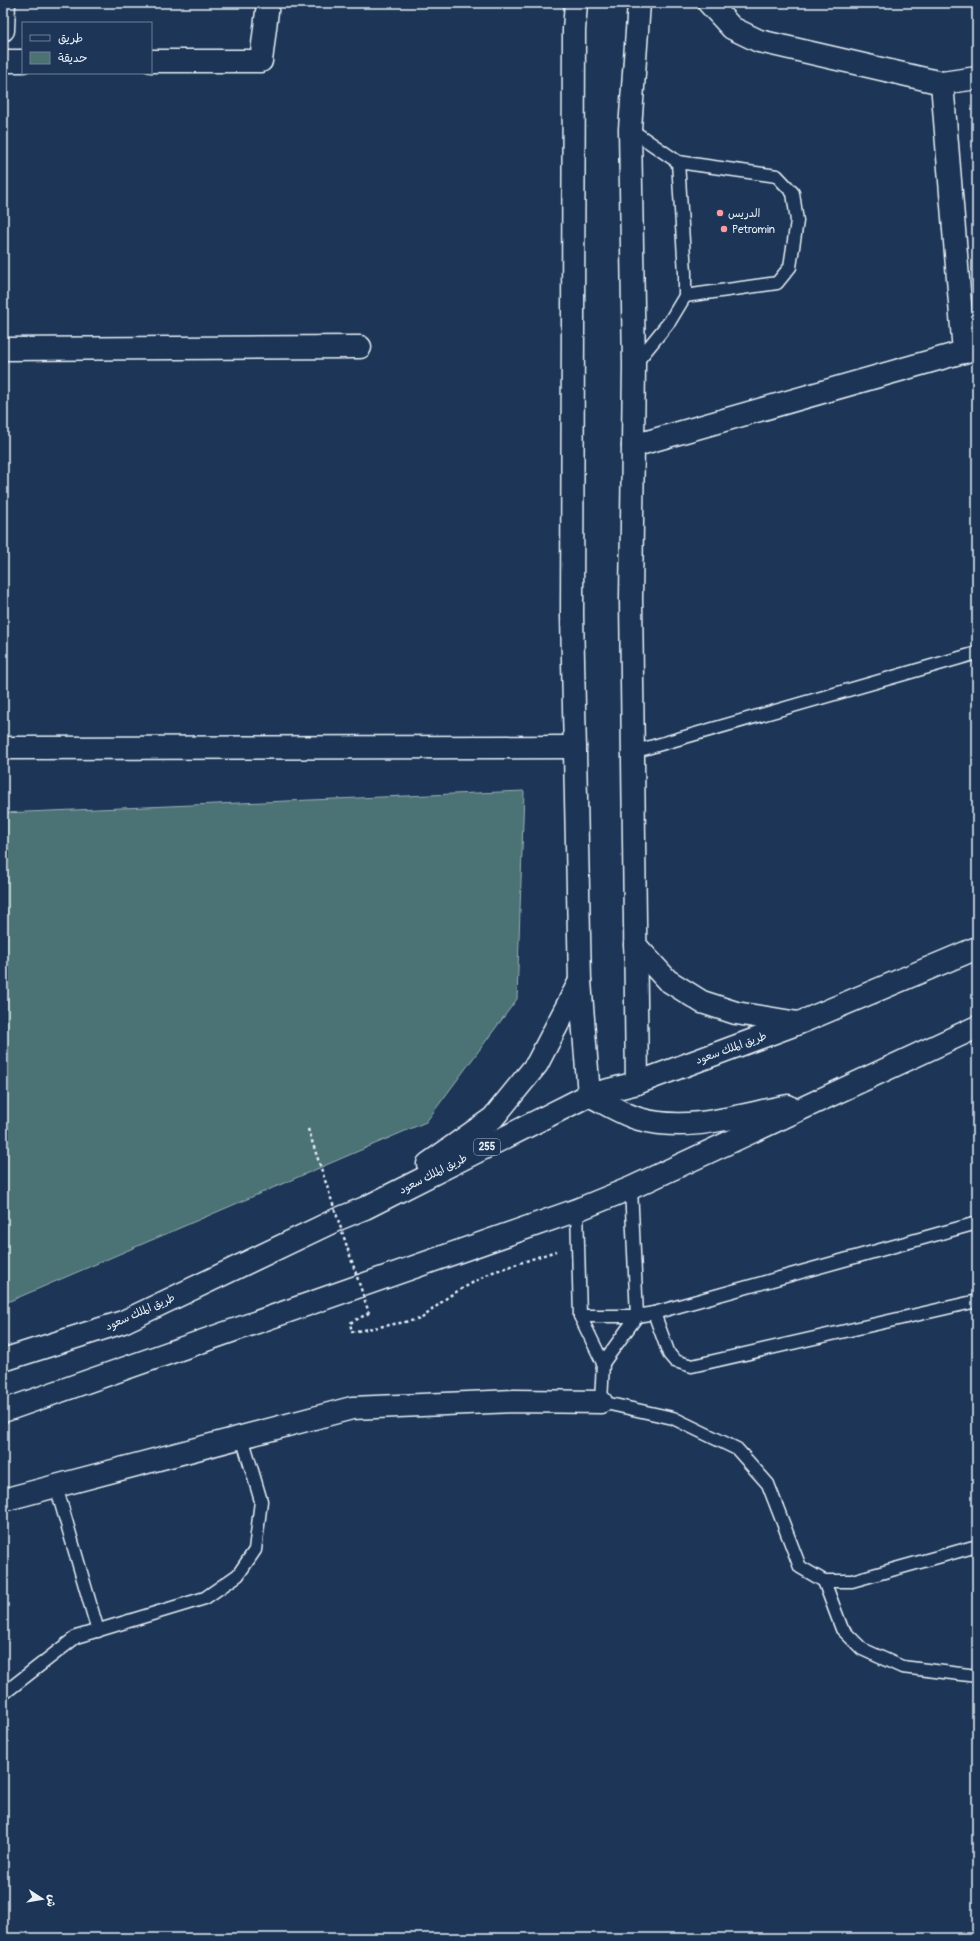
<svg xmlns="http://www.w3.org/2000/svg" width="980" height="1941" font-family="Pangolin,'Playpen Sans Arabic',sans-serif">
  <rect width="100%" height="100%" fill="#1d3557"/>
  <filter id="ink" filterUnits="userSpaceOnUse"><feTurbulence type="fractalNoise" baseFrequency=".025" numOctaves="2"/><feDisplacementMap in="SourceGraphic" scale="8" xChannelSelector="R" yChannelSelector="G"/><feConvolveMatrix kernelMatrix="1 2 1 2 8 2 1 2 1" color-interpolation-filters="sRGB"/></filter>
  <g filter="url(#ink)">
    <path fill="#4c7274" stroke="#9ab2b6" d="M524,791L517,999L426,1122L3,1304V813Z"/>
    <g fill="none" stroke-linecap="round" stroke-linejoin="round">
      <defs>
        <g id="service">
          <path d="M630,129L678,162L685,273V296L670,321L635,364"/>
          <path d="M678,162L777,176L793,193L797,221L790,267L777,283L685,296"/>
          <path d="M633,752L977,653"/>
          <path d="M577,1210L580,1316L603,1363L601,1402L673,1418L737,1449L768,1484L800,1567L824,1581H852L977,1546"/>
          <path d="M654,1313L669,1354L675,1361L692,1366L977,1301"/>
          <path d="M580,1316H637L654,1313L977,1223"/>
          <path d="M603,1363L637,1316L631,1188"/>
          <path d="M56,1486L98,1631"/>
          <path d="M824,1581L842,1629L862,1649L902,1667L977,1676"/>
          <path d="M3,1694L76,1637L205,1598L238,1575L255,1550L261,1501L242,1437"/>
        </g>
        <g id="minor">
          <path d="M709,3L732,28L759,41L942,83L977,78"/>
          <path d="M3,30L4,3"/>
          <path d="M3,61H23"/>
          <path d="M151,61H261L268,3"/>
          <path d="M942,83L964,352"/>
          <path d="M3,349L360,347"/>
          <path d="M633,446L977,348"/>
          <path d="M3,748L575,747"/>
          <path d="M3,1500L352,1408L514,1401L601,1402"/>
        </g>
        <g id="tertiary">
          <path d="M576,3L574,30L572,615L580,981L589,1095"/>
          <path d="M637,1083L631,599L634,365L630,129L639,3"/>
        </g>
        <g id="trunk">
          <path d="M635,945L667,980L702,1002L736,1013L798,1023"/>
          <path d="M589,1095C605,1103 622,1114 639,1119C689,1133 739,1115 788,1106"/>
          <path d="M428,1164L493,1118L537,1064L580,981"/>
          <path d="M3,1360L123,1322L338,1219L365,1208L589,1095L637,1083L799,1023L977,948"/>
          <path d="M3,1411L577,1210L631,1188L977,1027"/>
        </g>
      </defs>
      <use href="#service" stroke="#e8f1f8" stroke-width="15"/>
      <use href="#minor" stroke="#e8f1f8" stroke-width="25"/>
      <use href="#tertiary" stroke="#e8f1f8" stroke-width="25"/>
      <use href="#trunk" stroke="#e8f1f8" stroke-width="25"/>
      <path stroke="#e8f1f8" stroke-width="2.5" stroke-dasharray="3 3" stroke-linecap="butt" d="M369,1313L350,1323L352,1332L421,1319L449,1296L490,1273L556,1251"/>
      <use href="#service" stroke="#1d3557" stroke-width="12"/>
      <use href="#minor" stroke="#1d3557" stroke-width="22"/>
      <use href="#tertiary" stroke="#1d3557" stroke-width="22"/>
      <use href="#trunk" stroke="#1d3557" stroke-width="22"/>
      <path stroke="#e8f1f8" stroke-width="2.5" stroke-dasharray="3 3" stroke-linecap="butt" d="M308,1129L369,1313"/>
    </g>
  </g>
  <g fill="#ff9aa2" stroke="#1d3557" stroke-width="1.5">
    <circle cx="720" cy="213" r="4"/>
    <circle cx="724" cy="229" r="4"/>
  </g>
  <g text-anchor="middle" dominant-baseline="central" stroke-width="4" stroke-linejoin="round" paint-order="stroke">
    <rect fill="#1d3557" stroke="#abb9c8" stroke-width="1" x="474" y="1139" width="26" height="16" rx="3"/>
    <g font-size="10" font-weight="bold" fill="#e8f1f8">
      <text x="487" y="1147">255</text>
    </g>
    <g font-size="11" fill="#e8f1f8" stroke="#1d3557" text-anchor="start">
      <text x="728" y="213">الدريس</text>
      <text x="732" y="229">Petromin</text>
    </g>
    <g font-size="11" fill="#e8f1f8" stroke="#1d3557">
      <text transform="translate(731 1048) rotate(-20)">طريق الملك سعود</text>
      <text transform="translate(433 1174) rotate(-27)">طريق الملك سعود</text>
      <text transform="translate(140 1312) rotate(-24)">طريق الملك سعود</text>
    </g>
  </g>
  <rect width="980" height="1941" fill="none" stroke="#1d3557" stroke-width="16"/>
  <rect x="8" y="8" width="964" height="1925" fill="none" stroke="#e8f1f8" stroke-width="1.5" filter="url(#ink)"/>
  <rect x="22" y="22" width="130" height="52" fill="#1d3557" stroke="#6e8097"/>
  <rect x="30" y="35" width="20" height="6" fill="#1d3557" stroke="#6e8097"/>
  <text x="58" y="42" font-size="12" fill="#e8f1f8">طريق</text>
  <rect x="30" y="52" width="20" height="12" fill="#4c7274" stroke="#6e8097"/>
  <text x="58" y="62" font-size="12" fill="#e8f1f8">حديقة</text>
  <g transform="translate(42 1899) rotate(102)" stroke="#1d3557" stroke-width="3" paint-order="stroke">
  <path d="M0-3L7 15L0 10L-7 15Z" fill="#e8f1f8"/>
  <text y="-6" font-size="11" font-weight="bold" text-anchor="middle" fill="#e8f1f8">ش</text>
  </g>
</svg>
